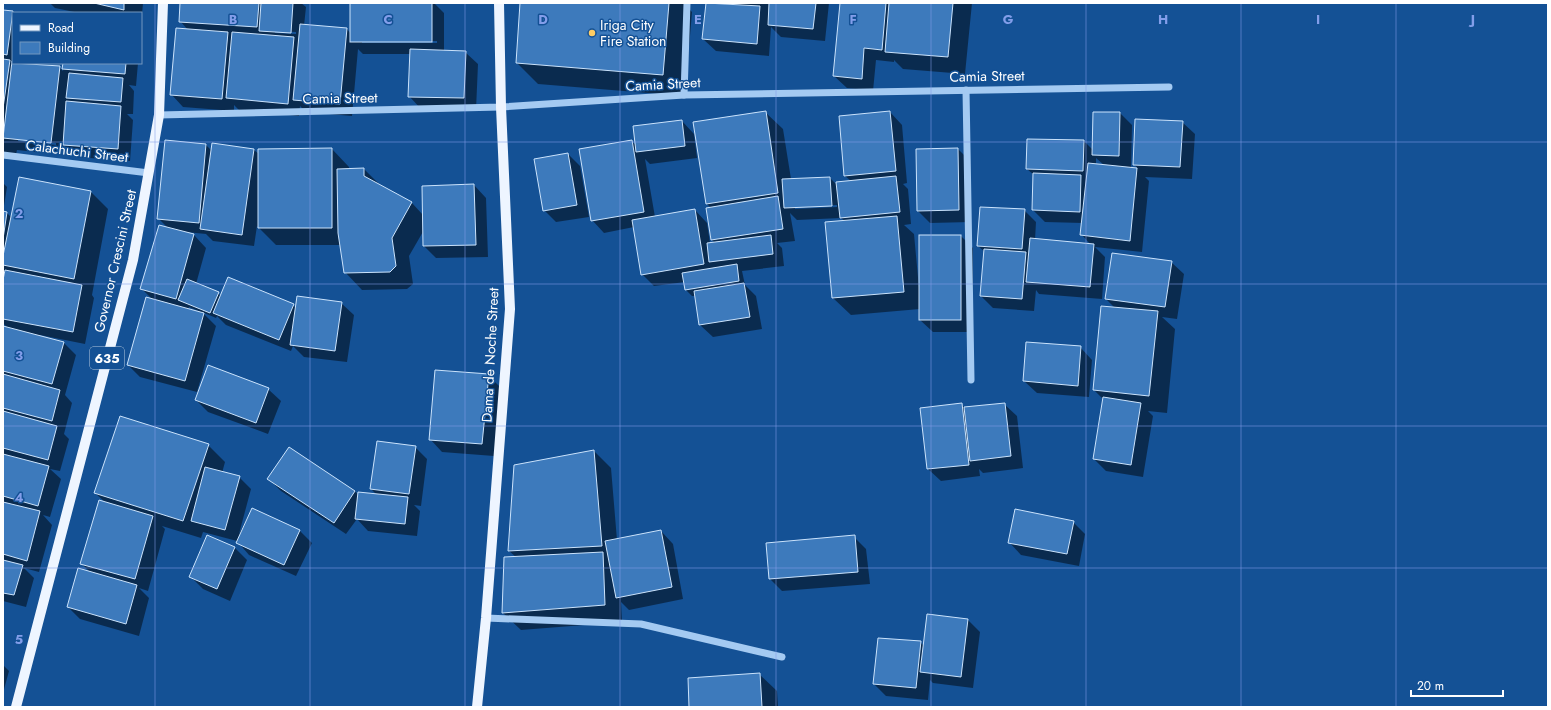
<svg xmlns="http://www.w3.org/2000/svg" width="1551" height="710" font-family="Jost,sans-serif">
  <rect width="100%" height="100%" fill="#145195"/>
  <g fill="#0007" fill-rule="evenodd">
    <path d="M50,3H143L141,26V13H79L55,8Z"/>
    <path d="M181,3H301L306,7L304,26L347,29L351,34V3H434L444,13V51L465,52L478,64L476,110L421,109L409,96L410,54H363L358,49L352,116L306,112L300,106L299,116L239,110L234,105V111L183,107L171,94L188,30L180,21ZM275,31L296,32V34L275,33ZM362,41H437V43H362Z"/>
    <path d="M521,3H683L692,12L685,96L538,84L517,63Z"/>
    <path d="M707,3H829L825,41L781,37L771,27L769,56L716,51L703,39Z"/>
    <path d="M841,3H972L965,74L903,69L894,60V62L876,60L873,91L847,88L834,76Z"/>
    <path d="M3,11L13,13V63L59,67L63,71L64,63H138L136,86L129,85L134,91L133,114H127L133,120L130,161L76,157L64,145L63,155L17,150L15,159L3,157ZM18,139L56,143V145L18,141Z"/>
    <path d="M765,112L783,129L791,179L830,178L838,186L851,181L845,176L890,112L902,125L907,183L903,184L908,189L911,224L904,225L914,234L919,288H920L961,236L973,248V332H933L920,320V309L851,315L833,298L845,221L841,218L797,220L790,213L795,241L777,243L782,248L784,266L742,271L745,285L756,296L762,329L713,337L700,325L695,296H692L686,290L685,282L654,286L642,274L634,227L604,233L592,220L631,141L637,146L682,121L694,134L697,158L650,164L645,159L655,217L695,210L707,223L710,243H715L710,238L711,208L707,204L694,123ZM837,205V207L795,209V207Z"/>
    <path d="M1120,113L1132,125L1131,168L1138,169L1134,164L1182,122L1195,134L1192,179L1145,177L1149,181L1142,252L1095,247L1105,257L1102,299L1039,294L1036,290L1034,311L993,308L981,296L985,252L978,246L1024,210L1036,222L1035,240L1091,245L1082,235L1083,223L1045,222L1033,210L1034,175L1027,169L1084,141L1093,150ZM1096,158L1104,165H1096Z"/>
    <path d="M213,144L254,150L259,154L332,149L349,167V169H364L381,186L412,203L423,215L474,185L486,198L488,257L436,258L424,246V230L409,256L413,284L407,289L362,290L345,272L341,245H276L257,226L254,246L213,241L206,234L186,232V233L194,235L206,248L196,284L218,293L221,296L293,305L296,308L341,303L354,315L347,362L304,357L293,346L291,351L226,325L217,316L216,318L202,312L216,326L197,392L140,377L128,365L153,300L141,288L168,228L158,218L206,145L212,151ZM189,307L201,312L200,313L188,310Z"/>
    <path d="M958,149L970,161L971,222L930,223L918,211Z"/>
    <path d="M568,154L580,166L589,217L556,222L544,210Z"/>
    <path d="M3,183L7,187L3,212L7,213L12,218L91,192L108,209L92,295L94,298L85,344L40,335V337L64,343L76,355L65,395L72,403L64,434L69,439L60,471L50,469L61,479L50,517L43,515L52,525L39,572L24,568L34,578L26,607L3,601V329L8,328L3,323Z"/>
    <path d="M1171,262L1184,274L1177,319L1162,317L1175,329L1167,413L1148,411L1153,416L1143,477L1106,471L1094,459L1104,400L1094,390L1115,308L1106,299Z"/>
    <path d="M1080,347L1092,360L1089,397L1037,393L1024,381Z"/>
    <path d="M488,375L501,388L494,456L442,452L430,439Z"/>
    <path d="M268,389L281,401L268,434L208,412L196,400Z"/>
    <path d="M961,404L965,408L1004,404L1017,416L1023,468L983,473L979,469L980,476L941,481L928,469Z"/>
    <path d="M208,445L225,462L222,473L239,477L251,489L239,534L252,509L300,531L312,543L296,576L249,555L237,541L203,532L201,538L162,526L165,529L148,591L139,588L149,598L139,636L80,619L68,607L91,573L81,563L106,503L95,493Z"/>
    <path d="M415,447L427,459L421,506L414,505L420,511L417,536L368,531L357,519L346,534L281,491L269,479L355,491L359,496L377,495L371,489Z"/>
    <path d="M594,451L611,468L617,540L661,531L673,544L683,599L629,610L621,602L622,622L521,630L503,613L516,557L509,551Z"/>
    <path d="M1073,522L1085,534L1079,566L1021,555L1009,542Z"/>
    <path d="M208,537L235,548L247,560L230,601L203,589L191,577Z"/>
    <path d="M854,537L866,549L870,584L782,591L770,579Z"/>
    <path d="M968,620L980,632L973,688L933,683L930,680L928,700L886,696L874,684L920,642L924,646Z"/>
    <path d="M3,665L9,671L3,693Z"/>
    <path d="M759,674L777,691L778,707H690Z"/>
  </g>
  <g fill="#3d7abc" stroke="#cbe3fc">
    <path d="M94,3H124V10Z"/>
    <path d="M180,3H259L257,27L179,22Z"/>
    <path d="M261,3H293L291,33L259,31Z"/>
    <rect x="350" y="3" width="82" height="39"/>
    <path d="M520,3H669L663,75L516,63Z"/>
    <path d="M706,3L760,6L757,44L702,39Z"/>
    <path d="M769,3H816L813,29L768,25Z"/>
    <path d="M840,3H886L882,50L864,48L862,79L833,76Z"/>
    <path d="M889,3H953L948,57L885,52Z"/>
    <path d="M3,10L13,11L7,55L3,54Z"/>
    <path d="M300,24L347,28L340,104L293,100Z"/>
    <path d="M176,28L228,32L222,99L170,95Z"/>
    <path d="M232,32L294,37L288,104L226,98Z"/>
    <path d="M410,49L466,51L464,98L408,97Z"/>
    <path d="M3,59L10,60L3,108Z"/>
    <path d="M12,61L13,63L60,66L51,143L3,138Z"/>
    <path d="M63,63H126L125,74L62,69Z"/>
    <path d="M69,73L123,78L121,102L66,98Z"/>
    <path d="M66,101L121,106L118,149L63,145Z"/>
    <path d="M766,111L778,193L706,204L693,122Z"/>
    <path d="M890,111L896,171L844,176L839,116Z"/>
    <path d="M1093,112H1120L1119,156L1092,155Z"/>
    <path d="M1135,119L1183,121L1180,167L1133,165Z"/>
    <path d="M682,120L685,146L636,152L633,126Z"/>
    <path d="M1027,139L1084,140L1083,171L1026,169Z"/>
    <path d="M165,140L206,144L199,223L157,219Z"/>
    <path d="M632,140L644,212L591,221L579,149Z"/>
    <path d="M212,143L254,149L242,235L200,229Z"/>
    <path d="M332,148V228H258V149Z"/>
    <path d="M958,148L959,210L917,211L916,149Z"/>
    <path d="M568,153L577,205L543,211L534,159Z"/>
    <path d="M1088,163L1137,168L1130,241L1080,235Z"/>
    <path d="M364,168V176L412,202L392,238L396,266L390,272L344,273L338,233L337,169Z"/>
    <path d="M1033,173L1081,175L1080,212L1032,210Z"/>
    <path d="M896,176L900,212L840,218L836,182Z"/>
    <path d="M19,177L91,191L74,279L3,265V256Z"/>
    <path d="M830,177L832,206L784,208L782,179Z"/>
    <path d="M474,184L476,245L423,246L422,186Z"/>
    <path d="M778,196L783,229L711,240L706,208Z"/>
    <path d="M980,207L1025,209L1022,249L977,246Z"/>
    <path d="M695,209L704,264L641,275L632,220Z"/>
    <path d="M3,211L7,212L3,239Z"/>
    <path d="M897,216L904,292L832,298L825,222Z"/>
    <path d="M159,225L194,234L176,299L140,289Z"/>
    <path d="M771,235L773,254L709,262L707,243Z"/>
    <rect x="919" y="235" width="42" height="85"/>
    <path d="M1030,238L1094,244L1090,287L1026,282Z"/>
    <path d="M984,249L1026,252L1022,299L980,296Z"/>
    <path d="M1112,253L1172,261L1165,307L1105,299Z"/>
    <path d="M737,264L739,281L685,290L682,273Z"/>
    <path d="M5,270L82,285L73,332L3,319V280Z"/>
    <path d="M228,277L294,304L279,340L213,313Z"/>
    <path d="M187,279L219,292L210,313L178,300Z"/>
    <path d="M744,283L750,317L699,325L694,291Z"/>
    <path d="M297,296L342,302L335,351L290,345Z"/>
    <path d="M146,297L204,313L185,381L127,365Z"/>
    <path d="M1101,306L1158,311L1149,396L1093,390Z"/>
    <path d="M3,326L64,342L52,384L3,371Z"/>
    <path d="M1026,342L1081,346L1078,386L1023,381Z"/>
    <path d="M208,365L269,388L256,423L195,400Z"/>
    <path d="M435,370L489,374L482,444L429,440Z"/>
    <path d="M3,374L60,390L52,421L3,408Z"/>
    <path d="M1103,397L1141,403L1131,465L1093,459Z"/>
    <path d="M962,403L969,465L927,469L920,408Z"/>
    <path d="M1005,403L1011,456L970,461L964,407Z"/>
    <path d="M3,411L57,426L48,460L3,448Z"/>
    <path d="M120,416L209,444L183,521L94,493Z"/>
    <path d="M377,441L416,446L409,494L370,489Z"/>
    <path d="M289,447L355,491L334,523L267,479Z"/>
    <path d="M594,450L602,546L508,551L514,465Z"/>
    <path d="M3,454L49,466L38,506L3,496Z"/>
    <path d="M205,467L240,476L225,530L191,521Z"/>
    <path d="M358,492L408,497L405,524L355,519Z"/>
    <path d="M99,500L153,516L135,579L80,564Z"/>
    <path d="M3,502L40,511L27,561L3,554Z"/>
    <path d="M252,508L300,530L284,565L236,543Z"/>
    <path d="M1015,509L1074,521L1067,554L1008,543Z"/>
    <path d="M661,530L672,587L616,598L605,541Z"/>
    <path d="M207,535L235,547L217,589L189,577Z"/>
    <path d="M855,535L858,572L769,579L766,543Z"/>
    <path d="M603,552L605,605L502,613L504,557Z"/>
    <path d="M3,560L23,565L14,595L3,593Z"/>
    <path d="M78,568L137,585L126,624L67,607Z"/>
    <path d="M927,614L968,619L961,677L920,672Z"/>
    <path d="M878,638L921,641L916,688L873,684Z"/>
    <path d="M760,673L762,707H689L688,678Z"/>
  </g>
  <g fill="none" stroke-linecap="round" stroke-linejoin="round">
    <g stroke="#a4caf2" stroke-width="7">
      <path d="M966,90L971,380"/>
      <path d="M684,95L687,3"/>
      <path d="M159,115L501,107L684,95L1169,87"/>
      <path d="M3,155L149,173"/>
      <path d="M486,618L641,624L782,657"/>
    </g>
    <g stroke="#eef5ff" stroke-width="10">
      <path d="M16,707L133,260L159,115L163,3"/>
      <path d="M477,707L486,618L510,309L501,107L499,3"/>
    </g>
  </g>
  <path fill="none" stroke="#839eea" stroke-width="1" stroke-opacity="0.55" d="M155,3V707M310,3V707M465,3V707M620,3V707M776,3V707M931,3V707M1086,3V707M1241,3V707M1396,3V707M3,142H1548M3,284H1548M3,426H1548M3,568H1548"/>
  <circle fill="#ffcd64" stroke="#145195" stroke-width="1.5" cx="592" cy="33" r="4"/>
  <g text-anchor="middle" dominant-baseline="central" stroke-width="3" stroke-linejoin="round" paint-order="stroke">
    <rect fill="#145195" stroke="#b8cbdf" stroke-width="1" x="90" y="347" width="34" height="22" rx="3"/>
    <g font-size="13" font-weight="bold" fill="#fff">
      <text x="107" y="358">635</text>
    </g>
    <g font-size="14" fill="#fff" stroke="#145195" text-anchor="start">
      <text x="600" y="25">Iriga City<tspan x="600" dy="16">Fire Station</tspan></text>
    </g>
    <g font-size="14" fill="#fff" stroke="#145195">
      <text transform="translate(987 76) rotate(-1)">Camia Street</text>
      <text transform="translate(663 84) rotate(-3)">Camia Street</text>
      <text transform="translate(340 98) rotate(-1)">Camia Street</text>
      <text transform="translate(77 151) rotate(7)">Calachuchi Street</text>
      <text transform="translate(115 261) rotate(-77)">Governor Crescini Street</text>
      <text transform="translate(490 355) rotate(-87)">Dama de Noche Street</text>
    </g>
  </g>
  <g font-size="13" text-anchor="middle" font-weight="bold" fill="#839eea" stroke="#145195" stroke-width="3" stroke-linejoin="round" paint-order="stroke">
    <text x="233" y="24">B</text>
    <text x="388" y="24">C</text>
    <text x="543" y="24">D</text>
    <text x="698" y="24">E</text>
    <text x="853" y="24">F</text>
    <text x="1008" y="24">G</text>
    <text x="1163" y="24">H</text>
    <text x="1318" y="24">I</text>
    <text x="1473" y="24">J</text>
    <text x="19" y="218">2</text>
    <text x="19" y="360">3</text>
    <text x="19" y="502">4</text>
    <text x="19" y="644">5</text>
  </g>
  <rect width="1551" height="710" fill="none" stroke="#ffffff" stroke-width="8"/>
  <rect x="12" y="12" width="130" height="52" fill="#145195" stroke="#7297bf"/>
  <rect x="20" y="25" width="20" height="6" fill="#eef5ff" stroke="#7297bf"/>
  <text x="48" y="32" font-size="12" fill="#ffffff">Road</text>
  <rect x="20" y="42" width="20" height="12" fill="#3d7abc" stroke="#7297bf"/>
  <text x="48" y="52" font-size="12" fill="#ffffff">Building</text>
  <path d="M1411 690v6h92v-6" fill="none" stroke="#ffffff" stroke-width="2"/>
  <text x="1417" y="690" font-size="12" fill="#ffffff" stroke="#145195" stroke-width="3" paint-order="stroke">20 m</text>
</svg>
